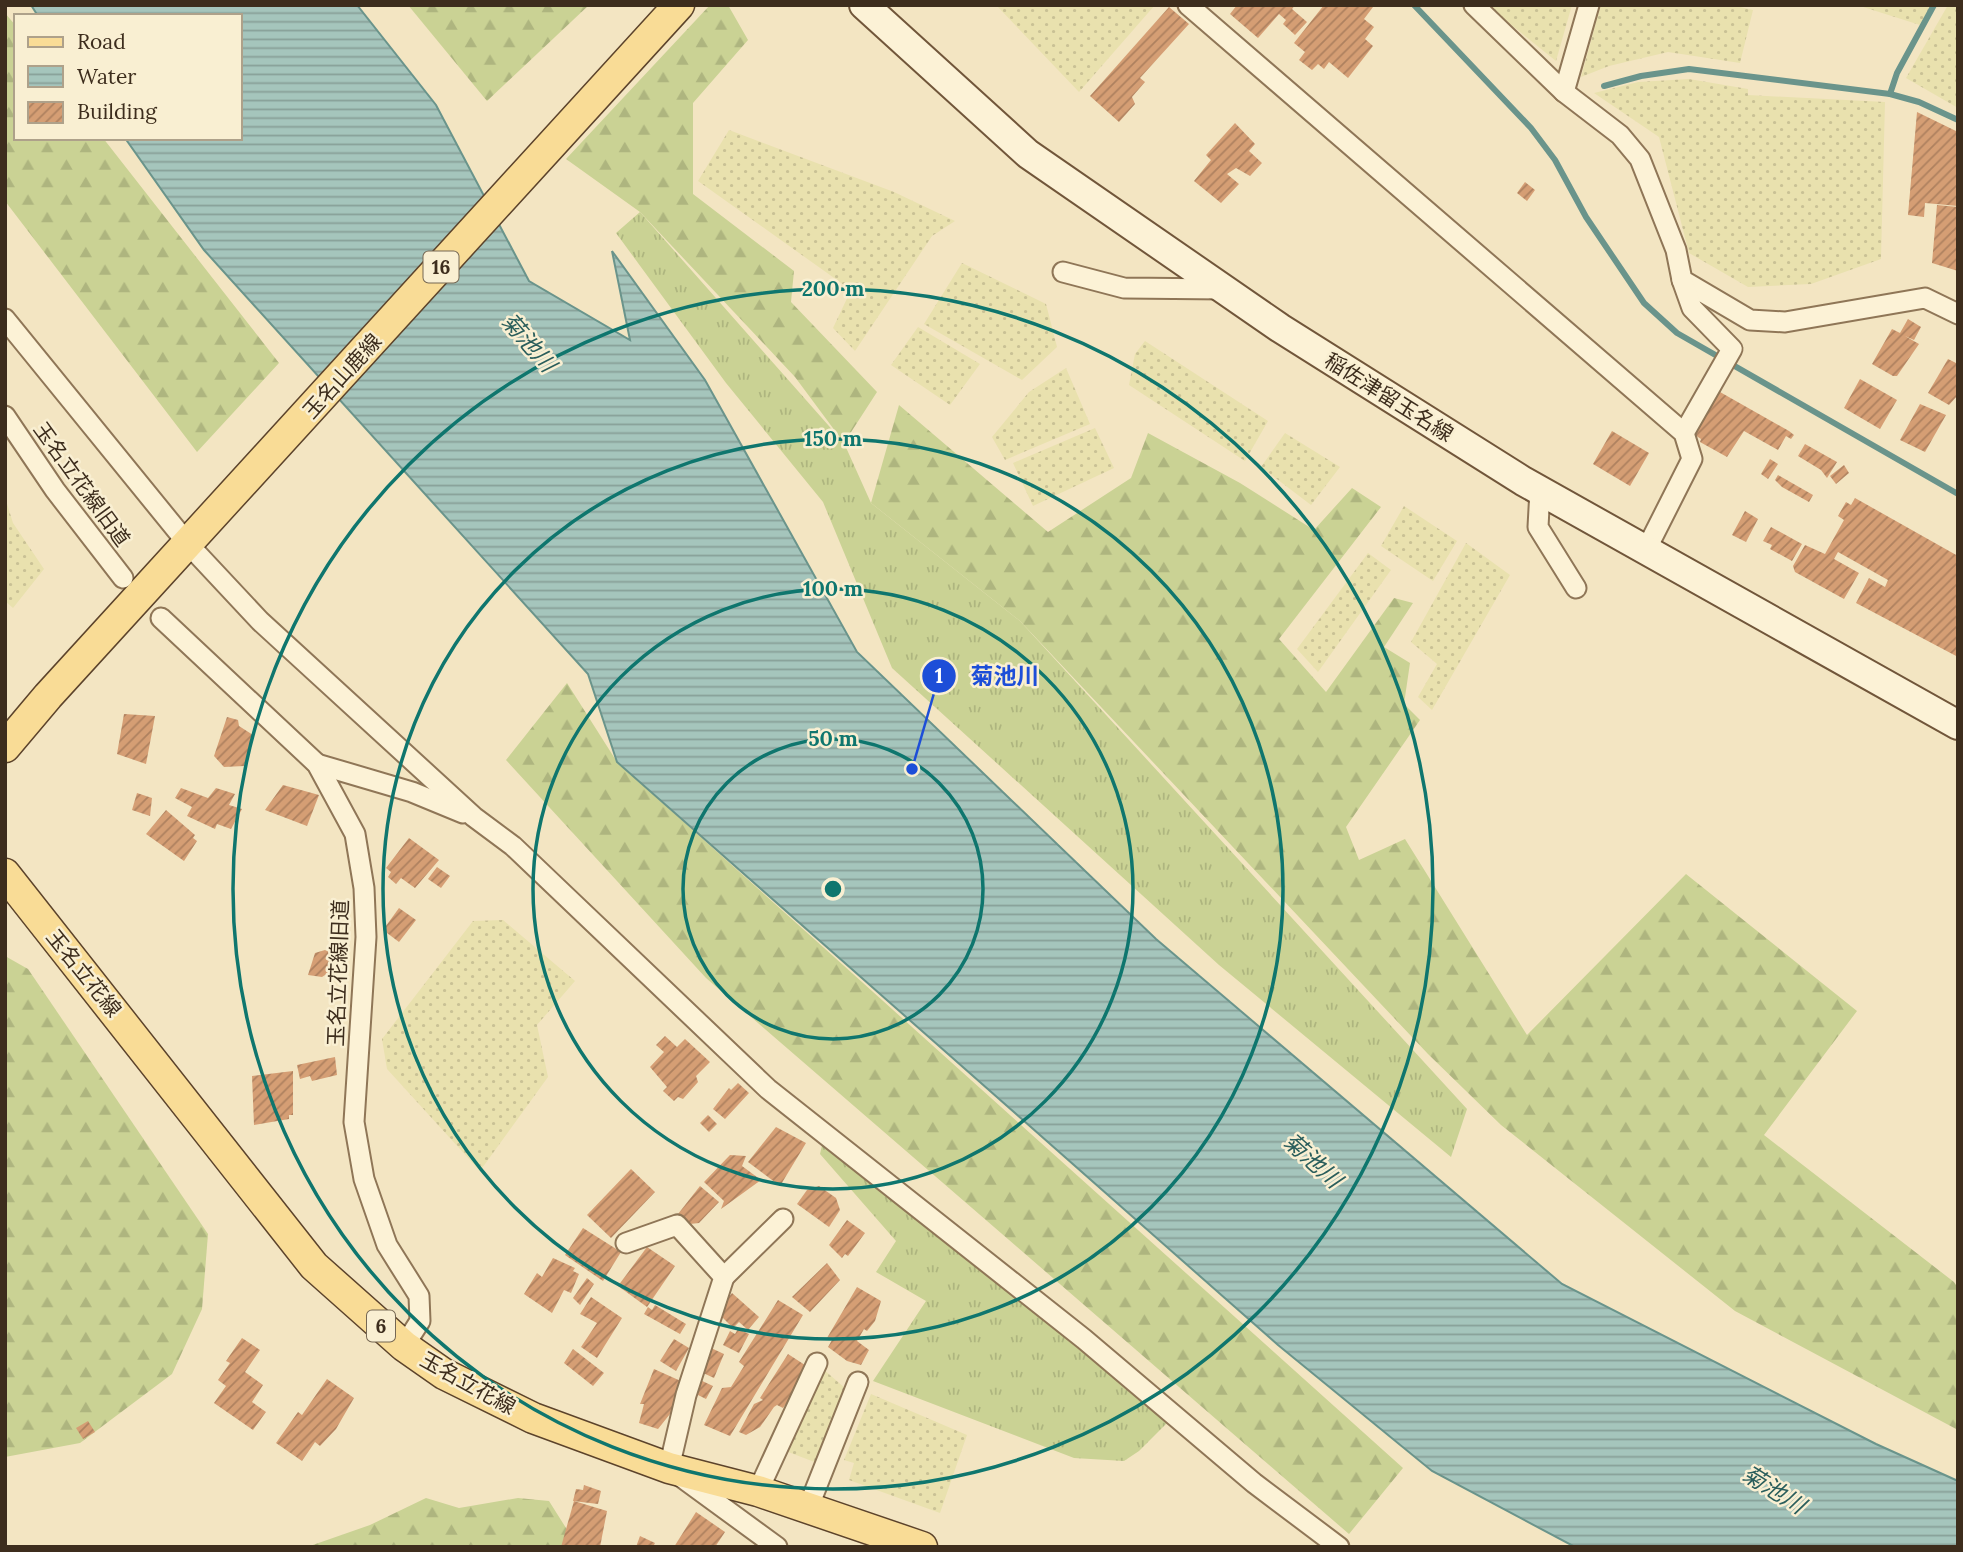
<svg xmlns="http://www.w3.org/2000/svg" width="1963" height="1552" font-family="Lora,'Noto Sans JP',serif">
  <defs>
    <pattern id="farmland-dots" width="8" height="8" patternUnits="userSpaceOnUse" patternTransform="scale(1.75)"><rect width="8" height="8" fill="#e9e1ae"/><path d="M2 2h.1M6 6h.1" fill="none" stroke="#c9c195" stroke-width="1.8" stroke-linecap="round"/></pattern>
    <pattern id="grass-tufts" width="24" height="20" patternUnits="userSpaceOnUse" patternTransform="scale(1.75)"><rect width="24" height="20" fill="#cad294"/><path d="M3 7l-1-3M5 7V3M7 7l1-3M15 17l-1-3M17 17v-4M19 17l1-3" fill="none" stroke="#aeb57f"/></pattern>
    <pattern id="forest-firs" width="22" height="20" patternUnits="userSpaceOnUse" patternTransform="scale(1.75)"><rect width="22" height="20" fill="#cad294"/><path d="M5 1l3.5 6h-7zM16 11l3.5 6h-7z" fill="#aeb57f"/></pattern>
    <pattern id="water-rules" width="6" height="5" patternUnits="userSpaceOnUse" patternTransform="scale(1.75)"><rect width="6" height="5" fill="#a5c5bc"/><path d="M0 2.5h6" fill="none" stroke="#88a098"/></pattern>
    <pattern id="building-hatch" width="6" height="6" patternUnits="userSpaceOnUse" patternTransform="scale(1.75)"><rect width="6" height="6" fill="#d59e74"/><path d="M-1 1l2-2M0 6l6-6M5 7l2-2" fill="none" stroke="#ae815f"/></pattern>
  </defs>
  <rect width="100%" height="100%" fill="#f3e5c2"/>
  <g fill="url(#farmland-dots)">
    <path d="M996,5H1155L1079,92Z"/>
    <path d="M1491,5H1572L1556,61L1499,15Z"/>
    <path d="M1601,5H1732L1753,10L1740,63L1668,52L1609,66L1581,77Z"/>
    <path d="M1857,5H1931L1920,25Z"/>
    <path d="M1948,5H1958V108L1906,78Z"/>
    <path d="M1689,79L1748,89V95L1885,102L1881,259L1811,284L1748,287L1689,253L1659,137L1594,93L1638,82Z"/>
    <path d="M729,130L894,192L955,221L932,236L855,351L833,328L851,290L698,181Z"/>
    <path d="M962,263L1046,304L1057,347L1022,380L924,324Z"/>
    <path d="M918,327L980,364L950,405L891,365Z"/>
    <path d="M1145,341L1268,421L1245,461L1129,385L1135,354Z"/>
    <path d="M1066,368L1090,424L1005,460L992,437L1029,392Z"/>
    <path d="M1095,428L1114,468L1033,506L1013,463Z"/>
    <path d="M1285,433L1340,467L1311,505L1261,467Z"/>
    <path d="M5,497L13,523L44,569L13,608L5,601Z"/>
    <path d="M1404,506L1457,541L1433,581L1381,546Z"/>
    <path d="M1466,543L1510,575L1432,710L1418,697L1437,664L1411,642Z"/>
    <path d="M1368,553L1391,570L1318,672L1297,649Z"/>
    <path d="M503,920L575,981L537,1025L548,1077L480,1171L387,1069L382,1039L473,921Z"/>
    <path d="M823,1369L845,1388L817,1463L783,1450Z"/>
    <path d="M871,1394L967,1435L940,1513L849,1480L854,1463L844,1460Z"/>
  </g>
  <g fill="url(#grass-tufts)">
    <path d="M640,212L844,443L871,503L1020,621L1467,1109L1451,1157L1219,965L892,668L823,502L726,383L616,233Z"/>
    <path d="M823,1141L1169,1421L1139,1451L1124,1461L1074,1458L873,1381L926,1301L876,1272L896,1241L820,1154Z"/>
  </g>
  <g fill="url(#forest-firs)">
    <path d="M408,5H589L487,101Z"/>
    <path d="M710,5H728L748,40L693,103V194L794,271L791,302L877,392L844,443L795,377L640,212L566,159Z"/>
    <path d="M5,13L16,26V138H103L279,363L197,452L5,201Z"/>
    <path d="M899,405L1048,532L1131,478L1148,433L1240,483L1314,530L1352,488L1381,507L1279,639L1326,692L1394,598L1413,603L1384,647L1410,663L1404,704L1420,720L1346,827L1359,860L1405,839L1527,1035L1686,874L1857,1011L1764,1135L1954,1282L1958,1288V1430L1735,1311L1501,1125L1428,1054L1020,621L871,503Z"/>
    <path d="M567,683L617,762L1403,1468L1349,1534L706,978L506,760Z"/>
    <path d="M5,956L28,969L208,1234L202,1309L172,1374L80,1443L5,1457Z"/>
    <path d="M426,1498L459,1508L518,1498L549,1501L578,1547H307L370,1525Z"/>
  </g>
  <path fill="url(#water-rules)" stroke="#6a948b" stroke-width="2" d="M31,5H357L436,105L529,281L630,340L612,251L705,380L857,652L1156,939L1562,1284L1876,1444L1958,1481V1547H1575L1432,1471L1278,1345L617,762L588,674L204,250L125,138H240V16H38Z"/>
  <g fill="none" stroke-linecap="round" stroke-linejoin="round">
    <g stroke="#6a948b" stroke-width="6">
      <path d="M1414,5L1531,128L1555,160L1586,217L1644,303L1677,333L1958,494"/>
      <path d="M1604,86L1641,76L1689,69L1890,94L1919,102L1958,120"/>
      <path d="M1890,94L1897,73L1934,5"/>
    </g>
  </g>
  <g fill="url(#building-hatch)">
    <path d="M1237,5H1295L1292,9L1307,22L1295,35L1283,24L1286,20L1279,14L1258,38L1230,14Z"/>
    <path d="M1324,5L1373,7L1364,19L1374,27L1365,39L1373,46L1348,78L1329,62L1324,69L1318,64L1312,70L1299,60L1305,52L1294,43Z"/>
    <path d="M1169,7L1189,24L1140,78L1145,82L1132,97L1135,104L1119,122L1090,96Z"/>
    <path d="M1917,112L1956,131L1958,137V206L1925,203L1924,217L1908,215Z"/>
    <path d="M1235,123L1255,144L1249,151L1262,163L1250,176L1236,168L1227,174L1239,184L1221,203L1194,181L1211,160L1206,155Z"/>
    <path d="M1525,182L1535,190L1527,201L1517,193Z"/>
    <path d="M1937,205L1958,207V271L1932,263Z"/>
    <path d="M1908,319L1921,327L1914,340L1905,336L1919,344L1897,376H1893L1872,364L1892,329L1900,333Z"/>
    <path d="M1948,359L1958,364V395L1949,405L1928,393Z"/>
    <path d="M1860,379L1897,400L1880,429L1844,408Z"/>
    <path d="M1720,392L1789,431L1794,435L1791,439L1786,436L1778,450L1744,431L1727,457L1700,442L1701,439L1695,435Z"/>
    <path d="M1920,404L1946,415L1925,452L1900,440Z"/>
    <path d="M1612,431L1649,453L1630,486L1593,464Z"/>
    <path d="M1805,444L1837,462L1827,478L1821,470L1798,456Z"/>
    <path d="M1770,459L1778,464L1768,479L1761,474Z"/>
    <path d="M1844,465L1849,473L1836,484L1830,476Z"/>
    <path d="M1778,475L1813,495L1809,502L1782,487L1775,480Z"/>
    <path d="M1855,498L1958,556V657L1856,603L1869,578L1885,587L1888,580L1838,552L1834,559L1859,573L1844,599L1795,572L1793,566L1805,545L1825,554L1844,520L1838,516L1846,502L1851,505Z"/>
    <path d="M1745,511L1758,519L1746,542L1732,535Z"/>
    <path d="M1771,527L1802,544L1792,561L1770,549L1772,545L1763,541Z"/>
    <path d="M124,714L155,716L146,764L117,754Z"/>
    <path d="M227,717L238,720L239,726L253,735L244,766L224,767L214,756Z"/>
    <path d="M283,785L319,795L307,826L265,810Z"/>
    <path d="M181,788L208,798L216,788L235,794L229,805L242,809L231,829L217,824L215,829L187,816L192,807L175,798Z"/>
    <path d="M137,793L152,798L150,816L132,810Z"/>
    <path d="M166,810L195,835L193,838L197,841L184,861L146,834Z"/>
    <path d="M409,838L439,860L415,888L401,878L396,884L388,877L391,872L386,868Z"/>
    <path d="M437,867L450,876L441,888L428,879Z"/>
    <path d="M399,908L416,920L399,942L383,930Z"/>
    <path d="M325,950L333,954L328,973L322,977L308,975L315,953Z"/>
    <path d="M665,1036L677,1047L685,1039L710,1062L696,1076L698,1082L683,1099L678,1097L674,1101L663,1091L667,1087L650,1067L664,1052L656,1045Z"/>
    <path d="M335,1057L337,1075L312,1081L310,1076L300,1079L297,1065Z"/>
    <path d="M293,1071V1115H289V1119L254,1125L252,1076Z"/>
    <path d="M738,1083L749,1093L725,1119L713,1109L729,1088L731,1090Z"/>
    <path d="M708,1115L717,1124L709,1132L700,1123Z"/>
    <path d="M776,1127L806,1143L780,1186L748,1162Z"/>
    <path d="M730,1155L746,1156L742,1166L761,1180L721,1209L724,1201L704,1182Z"/>
    <path d="M631,1169L655,1192L611,1238L587,1215Z"/>
    <path d="M700,1186L719,1202L699,1223L690,1224L678,1214Z"/>
    <path d="M819,1186L836,1198L840,1210L829,1227L797,1204L807,1190Z"/>
    <path d="M847,1220L865,1233L848,1256L845,1254L842,1258L829,1245Z"/>
    <path d="M583,1228L621,1252L603,1281L565,1255Z"/>
    <path d="M647,1247L675,1266L647,1307L618,1286Z"/>
    <path d="M553,1258L575,1268L573,1271L579,1274L571,1293L564,1290L552,1313L524,1294L537,1273L542,1277Z"/>
    <path d="M827,1263L840,1280L810,1312L792,1297Z"/>
    <path d="M587,1278L594,1284L580,1305L573,1298Z"/>
    <path d="M857,1287L881,1301L875,1321L867,1331L864,1329L857,1341L869,1350L861,1365L847,1361L828,1347L832,1340L827,1338Z"/>
    <path d="M732,1293L759,1317L748,1330L739,1322L733,1328L717,1312Z"/>
    <path d="M591,1297L622,1318L597,1358L581,1347L597,1323L580,1314Z"/>
    <path d="M778,1300L803,1315L730,1436L704,1425L722,1388L731,1387L744,1366L739,1362Z"/>
    <path d="M655,1305L686,1324L680,1334L644,1314L648,1307L652,1310Z"/>
    <path d="M738,1329L749,1334L739,1353L723,1345L730,1331L735,1334Z"/>
    <path d="M242,1338L260,1350L245,1372L263,1385L252,1402L266,1412L253,1430L214,1403L226,1386L218,1380L230,1363L226,1361Z"/>
    <path d="M674,1339L689,1348L676,1371L660,1361Z"/>
    <path d="M711,1348L724,1354L714,1378L701,1372Z"/>
    <path d="M573,1349L604,1373L593,1386L564,1363Z"/>
    <path d="M788,1354L808,1367L794,1393L783,1408L777,1405L774,1407L760,1427L746,1435L739,1432L754,1404L763,1400L760,1398Z"/>
    <path d="M654,1369L683,1382L672,1417L670,1414L658,1429L639,1423L644,1404H640Z"/>
    <path d="M327,1379L354,1398L336,1429L320,1446L315,1442L302,1461L276,1443L298,1412L302,1415Z"/>
    <path d="M698,1379L713,1386L706,1399L692,1392Z"/>
    <path d="M88,1421L95,1432L83,1439L76,1428Z"/>
    <path d="M584,1485L601,1491L598,1504L573,1501L576,1489L583,1490Z"/>
    <path d="M574,1501L607,1511L600,1547H561Z"/>
    <path d="M696,1512L725,1532L715,1547H674Z"/>
    <path d="M640,1536L655,1543L653,1547H636Z"/>
  </g>
  <g fill="none" stroke-linecap="round" stroke-linejoin="round">
    <defs>
      <g id="street">
        <path d="M1188,5L1684,433L1692,459L1646,550"/>
        <path d="M1474,5L1564,92L1620,135L1640,159L1676,250L1682,280L1750,320L1785,322L1925,298L1958,314"/>
        <path d="M1564,92L1589,5"/>
        <path d="M1063,272L1124,288L1224,289"/>
        <path d="M1682,280L1692,308L1732,349L1684,433"/>
        <path d="M5,319L188,544L260,621L474,817L513,846L768,1089L1084,1339L1254,1483L1339,1547"/>
        <path d="M5,416L55,490L123,578"/>
        <path d="M1540,490L1538,527L1576,588"/>
        <path d="M161,618L317,764L355,834L364,888L366,937L354,1122L364,1179L387,1245L419,1296L420,1321L404,1346"/>
        <path d="M317,764L412,792L463,813"/>
        <path d="M626,1243L677,1225L724,1277L686,1395L669,1468L777,1547"/>
        <path d="M724,1277L783,1219"/>
        <path d="M758,1491L817,1363"/>
        <path d="M808,1508L858,1382"/>
      </g>
      <path id="secondary" d="M864,5L1028,154L1280,328L1523,481L1958,725"/>
      <g id="primary">
        <path d="M5,747L48,696L679,5"/>
        <path d="M5,874L314,1266L404,1346L444,1374L533,1418L669,1468L758,1491L922,1547"/>
      </g>
    </defs>
    <use href="#street" stroke="#8f7657" stroke-width="23"/>
    <use href="#secondary" stroke="#71563a" stroke-width="32"/>
    <use href="#primary" stroke="#5c432b" stroke-width="33"/>
    <use href="#street" stroke="#fcf2d6" stroke-width="19"/>
    <use href="#secondary" stroke="#fcf2d6" stroke-width="28"/>
    <use href="#primary" stroke="#f9dc96" stroke-width="30"/>
  </g>
  <g fill="none" stroke="#0f766e" stroke-width="3.5">
    <circle cx="833" cy="889" r="150"/>
    <circle cx="833" cy="889" r="300"/>
    <circle cx="833" cy="889" r="450"/>
    <circle cx="833" cy="889" r="600"/>
  </g>
  <g text-anchor="middle" dominant-baseline="central" stroke-width="5" stroke-linejoin="round" paint-order="stroke">
    <g fill="#f9efd2" stroke="#756753" stroke-width="2">
      <rect x="423.5" y="251.5" width="35" height="31" rx="5"/>
      <rect x="367" y="1310.5" width="28" height="31" rx="5"/>
    </g>
    <g font-size="19" font-weight="bold" fill="#3d2d1d">
      <text x="441" y="267">16</text>
      <text x="381" y="1326">6</text>
    </g>
    <g font-size="21" fill="#3d2d1d" stroke="#f9efd2">
      <text transform="translate(342 376) rotate(-48)">玉名山鹿線</text>
      <text transform="translate(1389 397) rotate(32)">稲佐津留玉名線</text>
      <text transform="translate(82 484) rotate(54)">玉名立花線旧道</text>
      <text transform="translate(84 973) rotate(51)">玉名立花線</text>
      <text transform="translate(338 973) rotate(-88)">玉名立花線旧道</text>
      <text transform="translate(468 1383) rotate(29)">玉名立花線</text>
    </g>
    <g font-size="23" font-style="italic" fill="#2a5e5c" stroke="#f9efd2">
      <text transform="translate(529 342) rotate(49)">菊池川</text>
      <text transform="translate(1313 1160) rotate(42)">菊池川</text>
      <text transform="translate(1774 1489) rotate(32)">菊池川</text>
    </g>
  </g>
  <circle cx="833" cy="889" r="10" fill="#0f766e" stroke="#f9efd2" stroke-width="3.5"/>
  <g font-size="21" text-anchor="middle" font-weight="bold" fill="#0f766e" stroke="#f9efd2" stroke-width="5" stroke-linejoin="round" paint-order="stroke">
    <text x="833" y="296">200 m</text>
    <text x="833" y="446">150 m</text>
    <text x="833" y="596">100 m</text>
    <text x="833" y="746">50 m</text>
  </g>
  <path fill="none" stroke="#1d4ed8" stroke-width="2.5" d="M912 769L939 676"/>
  <g fill="#1d4ed8" stroke="#f9efd2" stroke-width="2.5">
    <circle cx="912" cy="769" r="7"/>
    <circle cx="939" cy="676" r="18"/>
  </g>
  <g font-size="21" text-anchor="middle" font-weight="bold" fill="#fff">
    <text x="939" y="683">1</text>
  </g>
  <g font-size="23" text-anchor="middle" font-weight="bold" fill="#1d4ed8" stroke="#f9efd2" stroke-width="5" stroke-linejoin="round" paint-order="stroke">
    <text x="1005" y="684">菊池川</text>
  </g>
  <rect width="1963" height="1552" fill="none" stroke="#3d2d1d" stroke-width="14"/>
  <rect x="14" y="14" width="228" height="126" fill="#f9efd2" stroke="#aea18a" stroke-width="2"/>
  <rect x="28" y="37" width="35" height="10" fill="#f9dc96" stroke="#aea18a" stroke-width="2"/>
  <text x="77" y="49" font-size="21" fill="#3d2d1d">Road</text>
  <rect x="28" y="66" width="35" height="21" fill="url(#water-rules)" stroke="#aea18a" stroke-width="2"/>
  <text x="77" y="84" font-size="21" fill="#3d2d1d">Water</text>
  <rect x="28" y="102" width="35" height="21" fill="url(#building-hatch)" stroke="#aea18a" stroke-width="2"/>
  <text x="77" y="119" font-size="21" fill="#3d2d1d">Building</text>
</svg>
